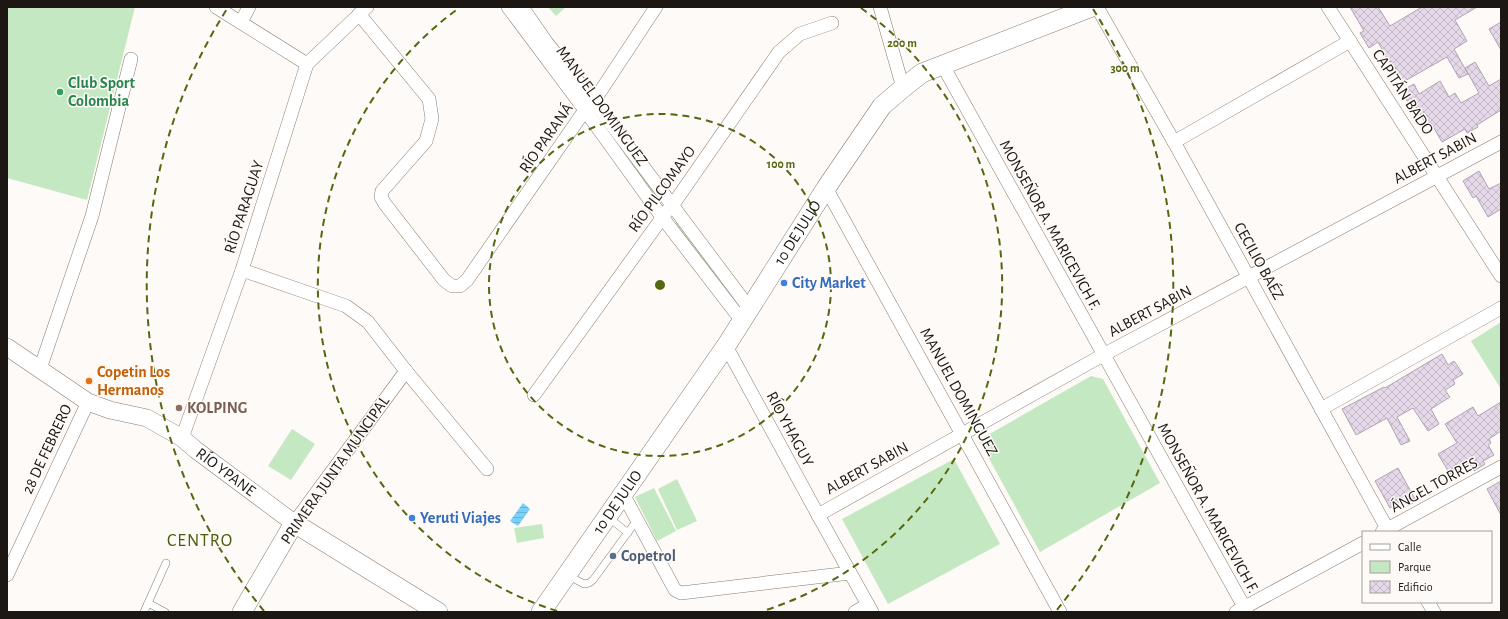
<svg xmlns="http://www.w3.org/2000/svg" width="1508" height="619" font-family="'Alegreya Sans',sans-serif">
  <defs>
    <pattern id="water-rules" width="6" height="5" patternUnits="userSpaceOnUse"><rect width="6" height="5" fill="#78d0fb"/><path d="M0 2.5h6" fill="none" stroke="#67b2d6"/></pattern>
    <pattern id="building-cross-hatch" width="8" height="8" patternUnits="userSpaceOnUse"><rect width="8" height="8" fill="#e5d8e8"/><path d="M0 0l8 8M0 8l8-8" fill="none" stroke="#c4b9c6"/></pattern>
  </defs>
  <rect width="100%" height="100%" fill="#fdfaf7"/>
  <g fill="#c4e8c1">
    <path d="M7,7H135L87,200L7,178Z"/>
    <path d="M548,7H566L556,16Z"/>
    <path d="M596,115L662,202L660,203Z"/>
    <path d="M676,222L737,303V304L736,305L675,224Z"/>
    <path d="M1501,322V389L1471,341Z"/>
    <path d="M1091,376L1103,379L1160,483L1040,552L979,440Z"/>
    <path d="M292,429L315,444L291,480L268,466Z"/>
    <path d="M954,459L1000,544L888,604L842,519Z"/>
    <path d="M677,479L697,521L677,530L658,489Z"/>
    <path d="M654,488L676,531L657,541L635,497Z"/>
    <path d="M542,524L544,538L517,543L514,528Z"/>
  </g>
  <path fill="url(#water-rules)" d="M523,503L530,509L518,526L510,521Z"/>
  <g fill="url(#building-cross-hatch)" stroke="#b0a3b3">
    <path d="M1350,7H1378L1390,26L1422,7H1477L1455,20L1467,41L1454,49L1468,74L1459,78L1447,57L1403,82L1391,61L1389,62L1378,42L1369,48L1360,33L1364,31Z"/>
    <path d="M1501,22V50L1489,29Z"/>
    <path d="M1475,62L1489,86L1501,79V110L1477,125L1478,127L1467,133L1465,129L1442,142L1431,123L1427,126L1411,98L1407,101L1401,91L1414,84L1419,94L1440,81L1449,97L1455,93L1461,103L1479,93L1465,68Z"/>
    <path d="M1479,171L1489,189L1501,183V209L1488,217L1476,196L1473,198L1463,181Z"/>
    <path d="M1442,354L1448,365L1454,361L1463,374L1453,380L1455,384L1445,390L1450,397L1431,409L1439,424L1428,431L1413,408L1397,417L1410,441L1401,445L1387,418L1356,435L1342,409L1384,387L1385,388Z"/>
    <path d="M1501,402V431L1489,439L1491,443L1488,445L1494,455L1483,461L1485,464L1474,471L1469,463L1450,474L1438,454L1457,443L1445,424L1473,407L1478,416Z"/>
    <path d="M1398,468L1416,501L1408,506L1404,500L1390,508L1375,481Z"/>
    <path d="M1501,481V515L1487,489Z"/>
  </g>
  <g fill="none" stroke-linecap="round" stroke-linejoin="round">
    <defs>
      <g id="service">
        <path d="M608,517L628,533"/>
        <path d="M567,575L584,584L589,583L593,580L637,520"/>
        <path d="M148,603L165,612"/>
        <path d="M144,612L166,563"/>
      </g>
      <g id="minor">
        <path d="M216,7L307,64"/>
        <path d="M508,7L585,110L662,217L742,321"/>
        <path d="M522,7L547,43L594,101L750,309"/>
        <path d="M880,7L903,88"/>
        <path d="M1097,7L1174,142L1389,532"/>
        <path d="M1328,7L1501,276"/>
        <path d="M359,14L429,99L432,119L426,141L382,191L381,197L385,204L444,280L452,286H460L467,280L585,110L594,101L656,7"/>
        <path d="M241,22L249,7"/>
        <path d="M942,64L1247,612"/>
        <path d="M1174,142L1350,41"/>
        <path d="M826,188L1060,612"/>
        <path d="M242,270L346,306L368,322L406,371L487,469"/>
        <path d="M726,346L818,515L872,612"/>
        <path d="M40,369L92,216L131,59"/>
        <path d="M534,395L667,211L672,206L779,52L800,34L832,23"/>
        <path d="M1321,409L1501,308"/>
        <path d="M182,438L242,270L307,64L367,7"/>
        <path d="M623,494L675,590L681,593L850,573"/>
        <path d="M818,515L1103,355L1501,142"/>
        <path d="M294,523L406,371"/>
        <path d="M1382,532L1501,467"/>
        <path d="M7,575L88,402"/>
        <path d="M1428,602L1434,612"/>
        <path d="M855,612L868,605"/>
        <path d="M1236,612L1363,543"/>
      </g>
      <g id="tertiary">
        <path id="s1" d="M7,347L88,402L110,410L147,418L182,438L196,450L294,523"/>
      </g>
      <g id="secondary">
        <path d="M242,612L294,523L438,612"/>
        <path id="s2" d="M541,612L726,346L826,188L882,106L903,88L922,73L1092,7"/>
      </g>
    </defs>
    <use href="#service" stroke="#897b6e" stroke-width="8"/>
    <use href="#minor" stroke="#897b6e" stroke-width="14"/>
    <use href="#tertiary" stroke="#897b6e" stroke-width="18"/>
    <use href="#secondary" stroke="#897b6e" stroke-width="20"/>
    <use href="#service" stroke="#fff" stroke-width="7"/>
    <use href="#minor" stroke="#fff" stroke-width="13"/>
    <use href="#tertiary" stroke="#fff" stroke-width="17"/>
    <use href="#secondary" stroke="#fff" stroke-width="19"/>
  </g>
  <g fill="none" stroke="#556711" stroke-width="2" stroke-dasharray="7 5">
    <circle cx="660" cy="285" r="171"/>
    <path d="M557 611A342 342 0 0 1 459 8M861 8A342 342 0 0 1 763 611"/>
    <path d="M264 611A513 513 0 0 1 227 9M1093 9A513 513 0 0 1 1056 611"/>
  </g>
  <circle fill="#2e9e5b" stroke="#fdfaf7" stroke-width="1.5" cx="60" cy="92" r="4"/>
  <g fill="#3f7fe0" stroke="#fdfaf7" stroke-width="1.5">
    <circle cx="784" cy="283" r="4"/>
    <circle cx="412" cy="518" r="4"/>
  </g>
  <circle fill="#e8710a" stroke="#fdfaf7" stroke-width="1.5" cx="89" cy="381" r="4"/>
  <circle fill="#8d6e63" stroke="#fdfaf7" stroke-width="1.5" cx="179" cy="408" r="4"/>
  <circle fill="#5c6f8a" stroke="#fdfaf7" stroke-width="1.5" cx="613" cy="556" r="4"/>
  <g text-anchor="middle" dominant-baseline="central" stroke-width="3" stroke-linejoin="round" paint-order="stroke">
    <g font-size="16" font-weight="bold" fill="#27864d" stroke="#fdfaf7" text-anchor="start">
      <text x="68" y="83">Club Sport<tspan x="68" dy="18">Colombia</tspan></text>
    </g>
    <g font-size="16" fill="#1c1712" stroke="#fdfaf7">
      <text transform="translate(1403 92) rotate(57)">CAPITÁN BADO</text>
      <text transform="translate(602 106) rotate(54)">MANUEL DOMINGUEZ</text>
      <text transform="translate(546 138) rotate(-55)">RÍO PARANÁ</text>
      <text transform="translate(1435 158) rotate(-28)">ALBERT SABIN</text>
      <text transform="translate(662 189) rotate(-54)">RÍO PILCOMAYO</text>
      <text transform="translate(244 207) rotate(-72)">RÍO PARAGUAY</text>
      <text transform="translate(1050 225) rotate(61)">MONSEÑOR A. MARICEVICH F.</text>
      <text stroke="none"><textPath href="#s2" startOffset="458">10 DE JULIO</textPath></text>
      <text transform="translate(1259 261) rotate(61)">CECILIO BAÉZ</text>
      <text transform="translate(1150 311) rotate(-28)">ALBERT SABIN</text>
      <text transform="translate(959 392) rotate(61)">MANUEL DOMINGUEZ</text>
      <text transform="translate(790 429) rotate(62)">RÍO YHAGUY</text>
      <text transform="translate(47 449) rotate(-65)">28 DE FEBRERO</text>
      <text transform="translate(867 468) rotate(-29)">ALBERT SABIN</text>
      <text transform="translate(335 470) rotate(-55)">PRIMERA JUNTA MUNCIPAL</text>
      <text stroke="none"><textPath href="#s1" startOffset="255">RÍO YPANE</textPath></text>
      <text transform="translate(1434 485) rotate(-29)">ÁNGEL TORRES</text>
      <text stroke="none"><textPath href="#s2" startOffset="134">10 DE JULIO</textPath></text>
      <text transform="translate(1208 508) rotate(61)">MONSEÑOR A. MARICEVICH F.</text>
    </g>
    <g font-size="16" font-weight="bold" fill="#366cbe" stroke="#fdfaf7" text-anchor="start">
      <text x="792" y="283">City Market</text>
      <text x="420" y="518">Yeruti Viajes</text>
    </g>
    <g font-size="16" font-weight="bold" fill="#c56008" stroke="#fdfaf7" text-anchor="start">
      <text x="97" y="372">Copetin Los<tspan x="97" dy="18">Hermanos</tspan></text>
    </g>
    <g font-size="16" font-weight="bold" fill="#785e54" stroke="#fdfaf7" text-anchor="start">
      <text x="187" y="408">KOLPING</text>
    </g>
    <g font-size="16" font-weight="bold" fill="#4e5e75" stroke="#fdfaf7" text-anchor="start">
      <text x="621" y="556">Copetrol</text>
    </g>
    <g font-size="18" letter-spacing="1" fill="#4c5c0d" stroke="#fdfaf7">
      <text x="200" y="541">CENTRO</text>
    </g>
  </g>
  <circle cx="660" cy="285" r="6" fill="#556711" stroke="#fdfaf7" stroke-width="2"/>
  <g font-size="12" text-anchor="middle" font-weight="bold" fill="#556711" stroke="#fdfaf7" stroke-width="3" stroke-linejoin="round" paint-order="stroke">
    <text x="902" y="47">200 m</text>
    <text x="1125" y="72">300 m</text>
    <text x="781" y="168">100 m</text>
  </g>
  <rect width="1508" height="619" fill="none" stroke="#1c1712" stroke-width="16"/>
  <rect x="1362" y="531" width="130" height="72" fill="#fdfaf7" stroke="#a39f9b"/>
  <rect x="1370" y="544" width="20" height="6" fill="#ffffff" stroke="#a39f9b"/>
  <text x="1398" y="551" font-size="12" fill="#1c1712">Calle</text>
  <rect x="1370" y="561" width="20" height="12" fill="#c4e8c1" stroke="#a39f9b"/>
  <text x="1398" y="571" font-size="12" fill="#1c1712">Parque</text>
  <rect x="1370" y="581" width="20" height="12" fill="url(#building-cross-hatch)" stroke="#a39f9b"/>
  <text x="1398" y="591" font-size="12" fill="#1c1712">Edificio</text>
</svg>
